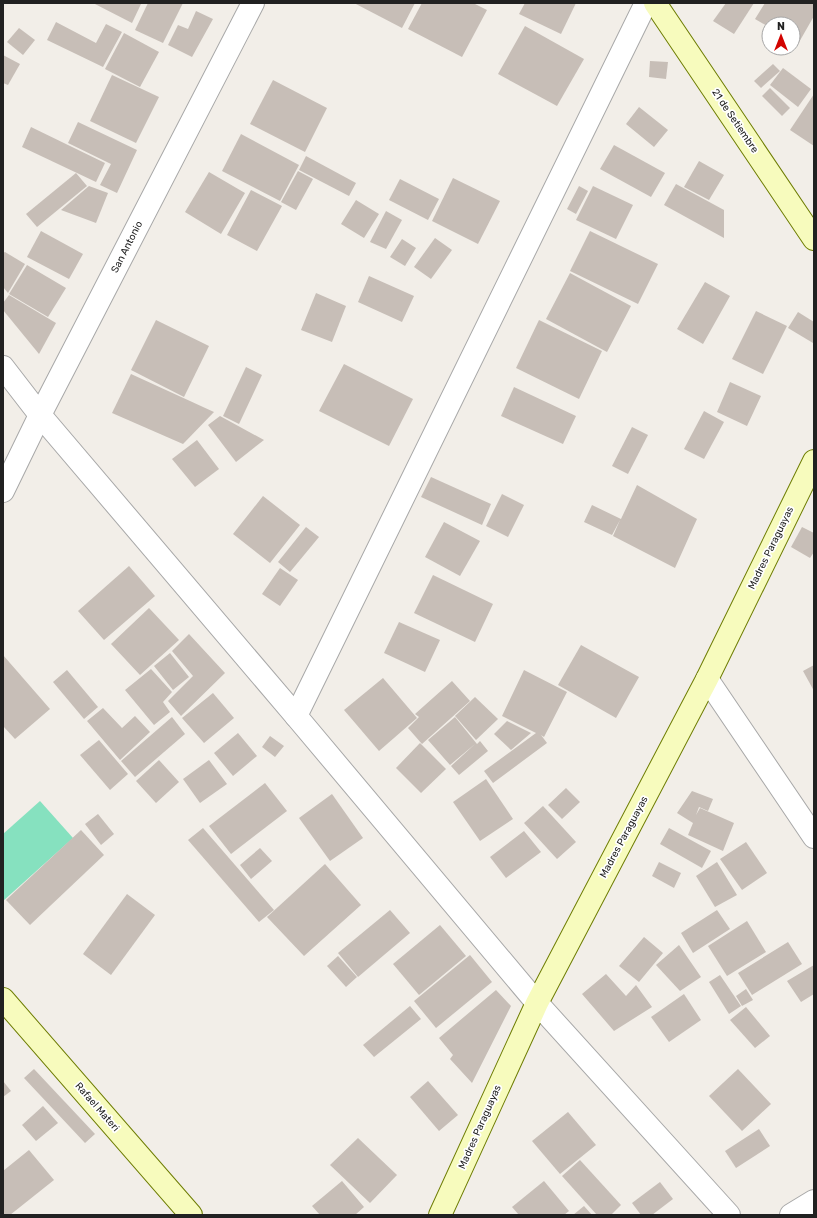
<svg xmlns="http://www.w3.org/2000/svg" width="817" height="1218" font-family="Rubik,sans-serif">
  <rect width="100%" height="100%" fill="#f2eee8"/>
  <path fill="#86e1bf" d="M40,801L73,838L3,901V834Z"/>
  <g fill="#c7beb7">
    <path d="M93,3H139L141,4L132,23Z"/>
    <path d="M148,3H183L163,43L135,30Z"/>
    <path d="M354,3H415L402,28Z"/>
    <path d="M422,3H473L487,10L462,57L408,29Z"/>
    <path d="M525,3H576L561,34L519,14Z"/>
    <path d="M726,3H754L734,34L713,21Z"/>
    <path d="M765,3H814V16L798,44L793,41V24H769V27L755,19Z"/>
    <path d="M196,11L213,19L192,57L168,45L178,25L188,29Z"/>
    <path d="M56,22L96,43L106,24L122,32L103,67L47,40Z"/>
    <path d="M525,26L584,59L557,106L498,74Z"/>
    <path d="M19,28L35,40L23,55L7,42Z"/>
    <path d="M124,33L159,52L140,87L105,69Z"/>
    <path d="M3,55L20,64L8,85L3,83Z"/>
    <path d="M650,61L668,62L666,79L649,77Z"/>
    <path d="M773,64L780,71L761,88L754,81Z"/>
    <path d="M783,68L811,89L798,107L770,85Z"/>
    <path d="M112,75L159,97L136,143L90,121Z"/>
    <path d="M273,80L327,108L305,152L250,124Z"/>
    <path d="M770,88L790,108L782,116L762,96Z"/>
    <path d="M814,94V146L790,130Z"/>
    <path d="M639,107L668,130L654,147L626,124Z"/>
    <path d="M78,122L137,150L117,193L100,185L111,164L68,143Z"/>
    <path d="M31,127L105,163L96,182L22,147Z"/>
    <path d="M241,134L299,165L280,201L222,171Z"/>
    <path d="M614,145L665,173L651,197L600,169Z"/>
    <path d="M306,156L356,183L349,196L299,170Z"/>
    <path d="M699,161L724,175L709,200L684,187Z"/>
    <path d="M298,171L313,179L296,210L281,202Z"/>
    <path d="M209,172L245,193L221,234L185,212Z"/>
    <path d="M76,173L87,186L37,227L26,214Z"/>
    <path d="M453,178L500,201L478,244L432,221Z"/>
    <path d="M400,179L439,199L428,220L389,200Z"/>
    <path d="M676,184L724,210V238L664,205Z"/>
    <path d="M89,186L108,193L96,223L61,210Z"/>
    <path d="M579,186L588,191L576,214L567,209Z"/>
    <path d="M593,186L633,205L616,239L576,220Z"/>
    <path d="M251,190L282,206L257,251L227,235Z"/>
    <path d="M356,200L379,214L364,238L341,224Z"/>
    <path d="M386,211L402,220L386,249L370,242Z"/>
    <path d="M41,231L83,254L69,279L27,257Z"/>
    <path d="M590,231L658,264L638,304L570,271Z"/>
    <path d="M435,238L452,250L431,279L414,267Z"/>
    <path d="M402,239L416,248L405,266L390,257Z"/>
    <path d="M5,252L25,264L8,293L3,287V253Z"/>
    <path d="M27,265L66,288L48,317L9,294Z"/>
    <path d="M570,273L631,306L607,352L546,319Z"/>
    <path d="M369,276L414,296L402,322L358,302Z"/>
    <path d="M705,282L730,296L703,344L677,329Z"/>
    <path d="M316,293L346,306L332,342L301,330Z"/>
    <path d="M9,295L56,323L39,354L3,310V303Z"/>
    <path d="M756,311L787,326L763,374L732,359Z"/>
    <path d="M798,312L814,322V342L813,343L788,328Z"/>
    <path d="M156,320L209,346L184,397L131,370Z"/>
    <path d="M539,320L602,351L579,399L516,368Z"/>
    <path d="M344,364L413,399L389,446L319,411Z"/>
    <path d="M246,367L262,375L239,424L223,416Z"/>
    <path d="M131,374L214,412L183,444L112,413Z"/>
    <path d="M730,382L761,396L747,426L717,412Z"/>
    <path d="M514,387L576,416L563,444L501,416Z"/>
    <path d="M704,411L724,422L704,459L684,449Z"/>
    <path d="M220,416L264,440L236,462L208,425Z"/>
    <path d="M632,427L648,435L628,474L612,466Z"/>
    <path d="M197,440L219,469L195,487L172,459Z"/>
    <path d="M431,477L491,504L482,525L421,497Z"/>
    <path d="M637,485L697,519L675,568L613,536L620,520L612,535L584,522L592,505L621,519Z"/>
    <path d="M502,494L524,505L508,537L486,526Z"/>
    <path d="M263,496L300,525L270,563L233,534Z"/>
    <path d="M444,522L480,541L460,576L425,557Z"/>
    <path d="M306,527L319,537L290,572L278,562Z"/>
    <path d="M802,527L814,533V552L810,558L791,547Z"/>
    <path d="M129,566L155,596L104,640L78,611Z"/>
    <path d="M280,568L298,580L280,606L262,594Z"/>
    <path d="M433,575L493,604L475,642L414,613Z"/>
    <path d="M149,608L179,640L140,675L111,644Z"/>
    <path d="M399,622L440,640L425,672L384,653Z"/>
    <path d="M189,634L225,673L181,716L168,701L193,676L172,651Z"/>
    <path d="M581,645L639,677L616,718L558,685Z"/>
    <path d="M170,653L189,677L173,690L154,666Z"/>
    <path d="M3,655L50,709L15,739L3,726Z"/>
    <path d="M814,665V691L803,671Z"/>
    <path d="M151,669L172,692L163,702L170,712L154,725L125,690Z"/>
    <path d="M67,670L98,707L84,719L53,682Z"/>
    <path d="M524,670L567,692L544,737L541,735L547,743L493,783L484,771L536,733L502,716Z"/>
    <path d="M383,678L417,718L379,751L344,710Z"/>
    <path d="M452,681L470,701L422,744L408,728L419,717L415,714Z"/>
    <path d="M213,693L234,718L204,743L182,718Z"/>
    <path d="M475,697L498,719L476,740L455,716Z"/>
    <path d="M103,708L122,728L135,716L150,732L120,760L87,721Z"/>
    <path d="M172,717L185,734L135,777L121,761Z"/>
    <path d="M455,717L477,744L480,741L488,751L459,775L451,766L475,744L450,765L428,740Z"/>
    <path d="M507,721L531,733L511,750L494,734Z"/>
    <path d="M238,733L257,756L233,776L214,753Z"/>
    <path d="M270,736L284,746L275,757L262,747Z"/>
    <path d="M99,740L128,774L110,790L80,755Z"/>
    <path d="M420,743L446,769L421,793L396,768Z"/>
    <path d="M159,760L179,782L156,803L136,781Z"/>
    <path d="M209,760L227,784L200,803L183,779Z"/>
    <path d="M486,779L513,819L480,841L453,802Z"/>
    <path d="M265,783L287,811L231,854L209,826Z"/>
    <path d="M566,788L580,802L562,819L548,805Z"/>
    <path d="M692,791L713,799L708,811L699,807L696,815L700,808L734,823L723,851L688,835L693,823L677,813Z"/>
    <path d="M332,794L363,838L330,861L299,818Z"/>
    <path d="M543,806L576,842L557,859L524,823Z"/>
    <path d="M98,814L114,834L101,845L85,824Z"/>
    <path d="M203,828L274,910L259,922L188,840Z"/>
    <path d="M669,828L711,851L702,868L660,844Z"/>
    <path d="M81,830L104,855L30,925L6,900Z"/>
    <path d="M524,831L541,852L506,878L490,857Z"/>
    <path d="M746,842L767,873L742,890L720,859Z"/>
    <path d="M260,848L272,861L251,879L240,865Z"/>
    <path d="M659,862L681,873L674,888L652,876Z"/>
    <path d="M717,862L737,895L715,907L696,876Z"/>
    <path d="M325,864L361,905L304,956L267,917Z"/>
    <path d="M127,894L155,915L111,975L83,954Z"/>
    <path d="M390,910L410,933L358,977L338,953Z"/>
    <path d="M717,910L730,929L693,953L681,933Z"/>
    <path d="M747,921L766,952L727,976L708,946Z"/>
    <path d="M440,925L466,956L419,995L393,964Z"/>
    <path d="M644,937L663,953L639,982L619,966Z"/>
    <path d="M788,942L802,964L752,995L738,973Z"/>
    <path d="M679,945L701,977L680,991L656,965Z"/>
    <path d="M470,955L492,982L436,1028L414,1001Z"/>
    <path d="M338,956L357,977L346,987L327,966Z"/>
    <path d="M814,965V994L801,1002L787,981Z"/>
    <path d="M606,974L626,996L636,985L652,1007L614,1031L582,994Z"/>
    <path d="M720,975L741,1006L729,1014L709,982Z"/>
    <path d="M746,989L753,1000L742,1006L736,996Z"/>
    <path d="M496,990L511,1006L472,1083L450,1059L453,1055L439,1038Z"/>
    <path d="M684,994L701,1020L669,1042L651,1017Z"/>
    <path d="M410,1006L421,1019L374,1057L363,1045Z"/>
    <path d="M746,1007L770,1036L755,1048L730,1020Z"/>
    <path d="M34,1069L95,1134L85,1143L24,1078Z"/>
    <path d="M738,1069L771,1104L742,1131L709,1096Z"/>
    <path d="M3,1081L11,1091L3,1097Z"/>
    <path d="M428,1081L458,1115L439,1131L410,1097Z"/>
    <path d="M43,1106L58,1123L36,1141L22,1125Z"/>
    <path d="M568,1112L596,1145L560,1174L532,1141Z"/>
    <path d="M759,1129L770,1146L736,1168L725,1151Z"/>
    <path d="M358,1138L397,1175L370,1203L330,1165Z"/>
    <path d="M29,1150L54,1180L10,1215H3V1171Z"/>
    <path d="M580,1160L621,1205L611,1215H597L562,1176Z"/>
    <path d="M342,1181L364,1207L355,1215H320L312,1206Z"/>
    <path d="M544,1181L569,1211L564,1215H519L512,1207Z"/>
    <path d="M660,1182L673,1199L652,1215H641L632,1203Z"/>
    <path d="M584,1206L592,1215H573Z"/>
  </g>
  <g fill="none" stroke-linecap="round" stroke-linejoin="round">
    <defs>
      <g id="minor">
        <path d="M3,367L40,415L296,716L537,1003L729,1215"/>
        <path d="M3,491L40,415L253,3"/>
        <path d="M707,679L814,837"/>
        <path d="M296,716L646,3"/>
        <path d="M791,1215L814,1201"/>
      </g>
      <g id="secondary">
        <path d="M655,3L814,239"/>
        <path d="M3,999L191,1215"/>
        <path d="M440,1215L537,1003L707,679L814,461"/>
      </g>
    </defs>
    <use href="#minor" stroke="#a8a8a8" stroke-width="24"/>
    <use href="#secondary" stroke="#6e7d03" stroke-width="24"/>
    <use href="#minor" stroke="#fff" stroke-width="22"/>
    <use href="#secondary" stroke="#f7fbbd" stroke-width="22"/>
  </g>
  <g text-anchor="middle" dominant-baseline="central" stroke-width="3.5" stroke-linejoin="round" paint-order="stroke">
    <g font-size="10" fill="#212121" stroke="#fff">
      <text transform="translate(735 121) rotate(56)">21 de Setiembre</text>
      <text transform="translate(127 247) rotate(-63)">San Antonio</text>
      <text transform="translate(771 548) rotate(-64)">Madres Paraguayas</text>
      <text transform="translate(624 837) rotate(-62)">Madres Paraguayas</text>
      <text transform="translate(97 1107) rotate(49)">Rafael Materi</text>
      <text transform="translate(480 1127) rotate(-66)">Madres Paraguayas</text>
    </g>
  </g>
  <rect width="817" height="1218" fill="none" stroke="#212121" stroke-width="8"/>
  <g transform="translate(781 36)"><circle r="19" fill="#ffffff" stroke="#a6a6a6"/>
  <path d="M0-3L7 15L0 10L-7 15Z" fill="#d20300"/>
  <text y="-6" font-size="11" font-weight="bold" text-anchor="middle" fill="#212121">N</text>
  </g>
</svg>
